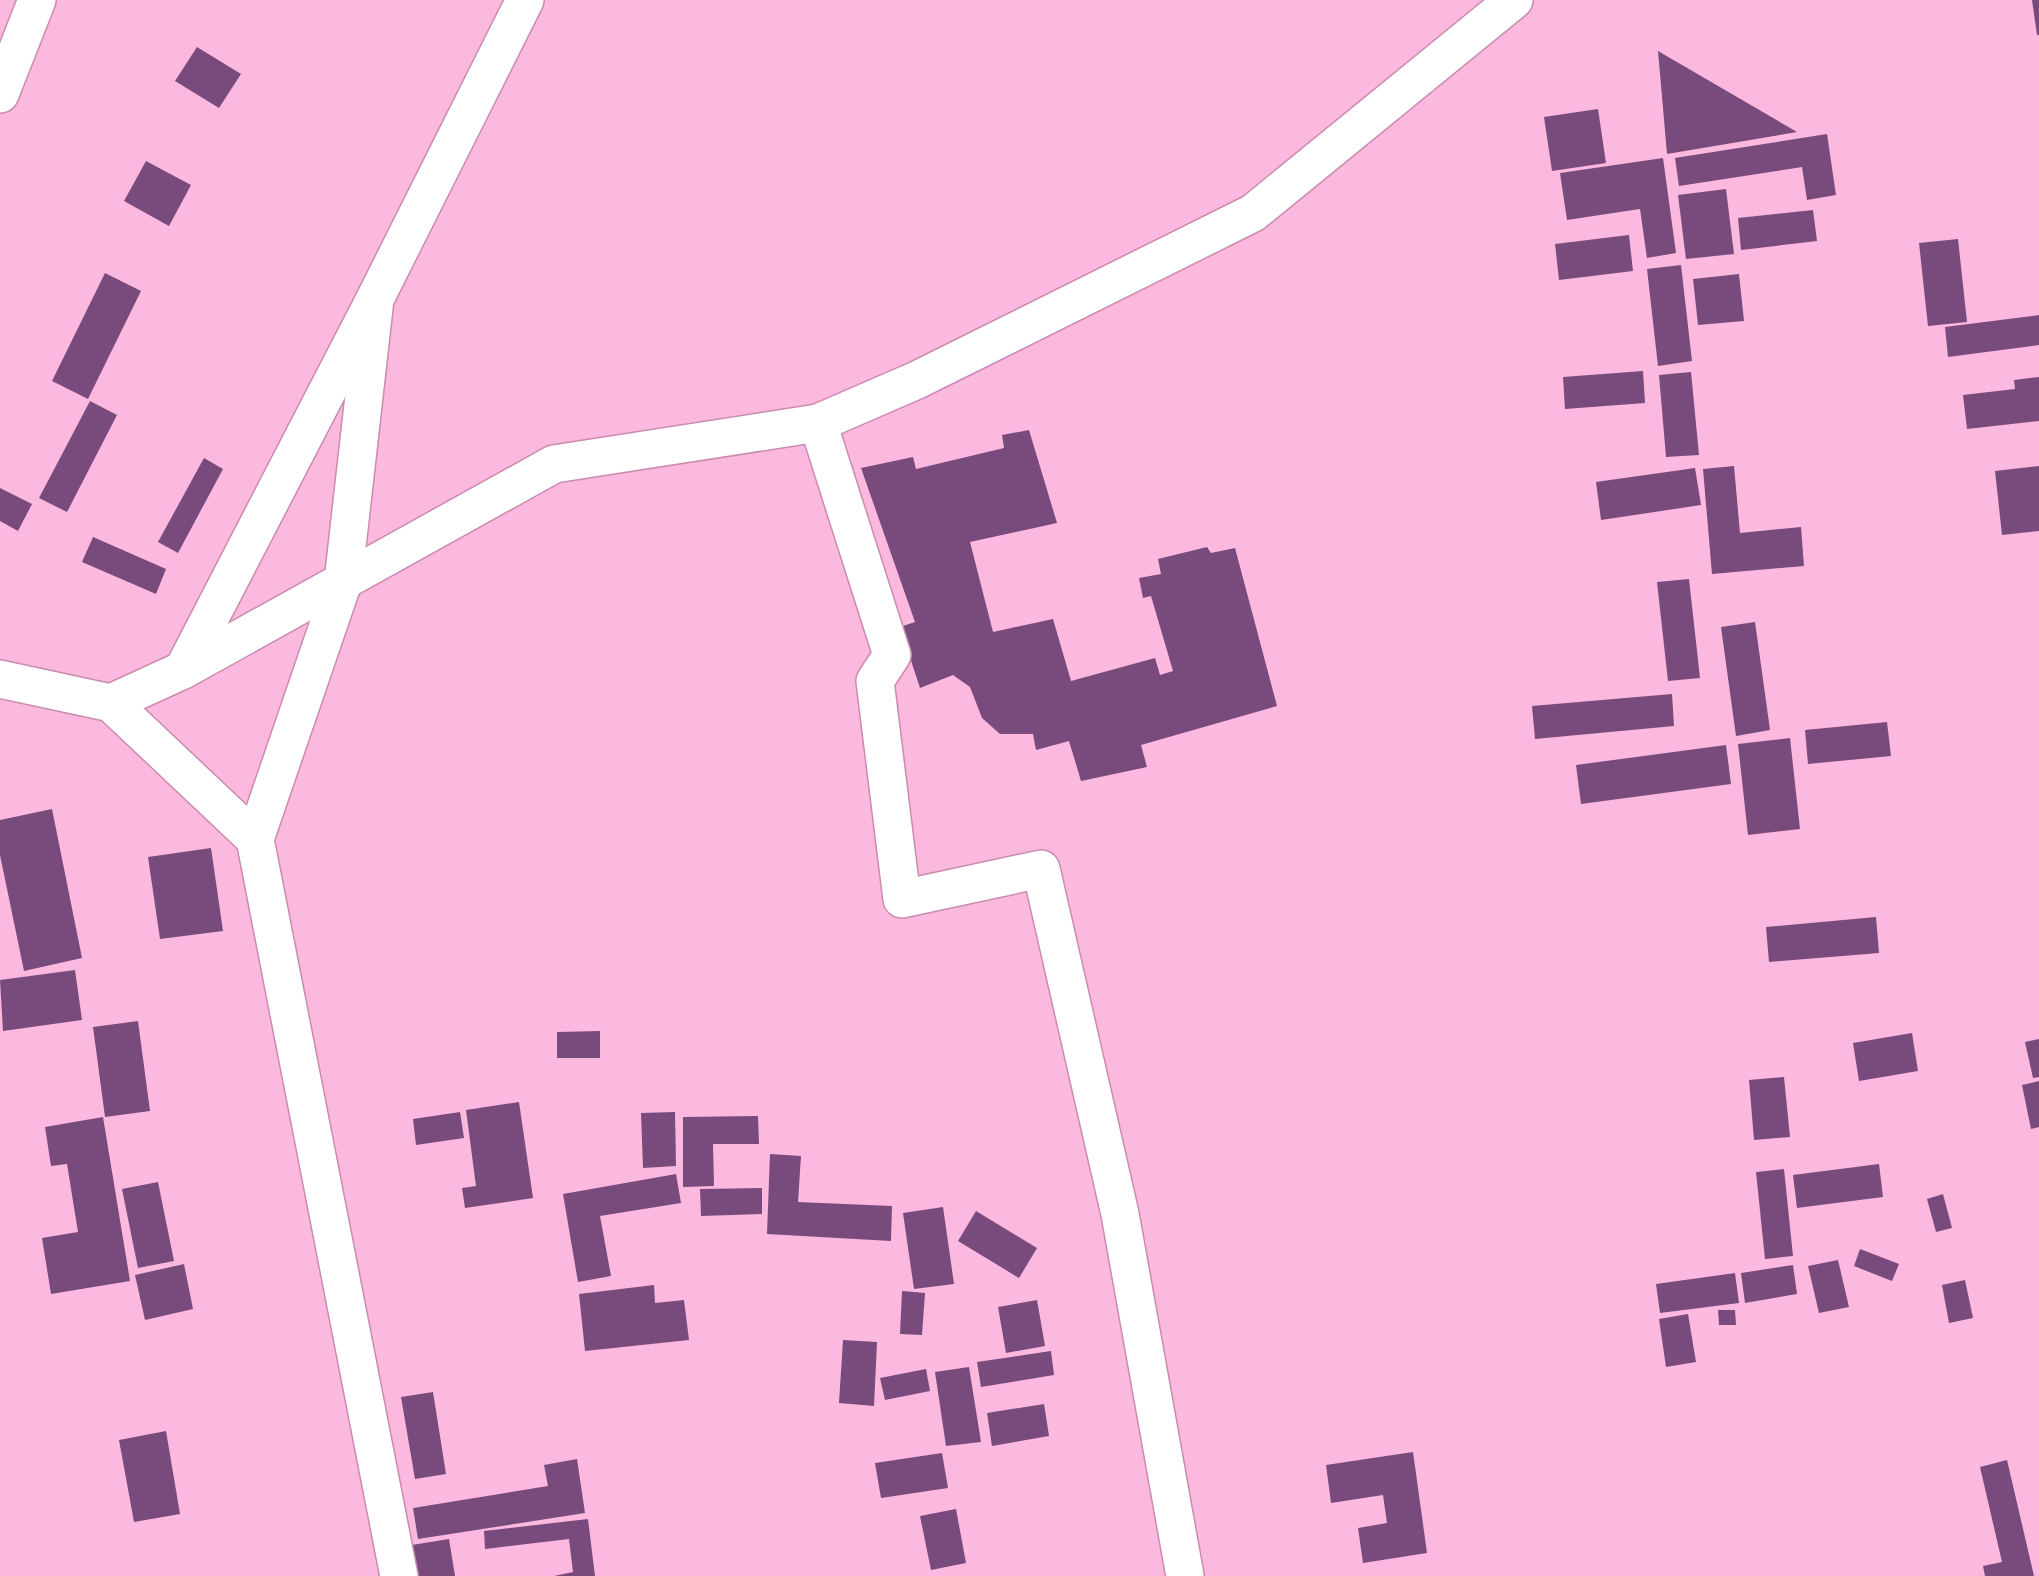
<svg xmlns="http://www.w3.org/2000/svg" width="2039" height="1576" font-family="Barlow,sans-serif">
  <rect width="100%" height="100%" fill="#fcb9df"/>
  <g fill="#794a7c">
    <path d="M2032,0H2039V35H2037Z"/>
    <path d="M197,47L241,74L219,108L175,81Z"/>
    <path d="M1658,51L1797,132L1667,154Z"/>
    <path d="M1598,109L1606,163L1552,171L1544,117Z"/>
    <path d="M1827,134L1836,195L1807,200L1802,167L1679,186L1675,158Z"/>
    <path d="M1663,158L1676,253L1647,258L1640,209L1567,220L1560,173Z"/>
    <path d="M146,161L191,185L169,226L124,201Z"/>
    <path d="M1726,189L1734,254L1686,259L1678,195Z"/>
    <path d="M1813,210L1817,241L1741,250L1738,218Z"/>
    <path d="M1629,235L1633,271L1559,280L1555,244Z"/>
    <path d="M1958,239L1967,322L1928,326L1919,243Z"/>
    <path d="M1681,265L1692,361L1658,366L1647,269Z"/>
    <path d="M105,273L141,291L88,399L52,381Z"/>
    <path d="M1739,274L1744,321L1698,325L1693,279Z"/>
    <path d="M2039,315V345L1948,357L1945,327Z"/>
    <path d="M1643,371L1645,403L1565,409L1563,377Z"/>
    <path d="M1691,372L1699,455L1666,457L1659,375Z"/>
    <path d="M2039,377V421L1967,429L1963,395L2015,389L2014,380Z"/>
    <path d="M90,401L117,415L67,512L39,498Z"/>
    <path d="M1029,430L1057,523L970,542L993,632L1053,619L1071,681L1155,658L1160,675L1173,671L1151,596L1143,598L1139,578L1161,574L1158,559L1207,547L1211,553L1235,548L1277,706L1141,745L1147,767L1081,781L1069,741L1036,750L1033,734H1000L982,718L970,687L953,675L920,688L900,627L915,622L861,468L913,457L916,469L1004,448L1002,435Z"/>
    <path d="M204,458L223,469L178,553L158,542Z"/>
    <path d="M1734,466L1740,533L1801,527L1804,566L1712,574L1703,469Z"/>
    <path d="M2039,466V531L2002,535L1995,471Z"/>
    <path d="M1695,468L1701,505L1601,520L1596,482Z"/>
    <path d="M0,488L32,504L18,531L0,521Z"/>
    <path d="M93,537L166,569L156,594L82,562Z"/>
    <path d="M1689,579L1700,678L1668,681L1657,582Z"/>
    <path d="M1755,622L1770,730L1736,736L1721,627Z"/>
    <path d="M1672,694L1674,726L1535,739L1532,706Z"/>
    <path d="M1887,722L1891,756L1808,764L1805,730Z"/>
    <path d="M1790,738L1800,829L1748,835L1738,744Z"/>
    <path d="M1726,745L1731,784L1581,804L1576,765Z"/>
    <path d="M52,809L82,958L24,971L0,855V820Z"/>
    <path d="M211,848L223,931L160,939L148,857Z"/>
    <path d="M1876,917L1879,953L1769,962L1766,927Z"/>
    <path d="M75,970L82,1020L3,1031L0,980Z"/>
    <path d="M138,1021L150,1111L105,1117L93,1027Z"/>
    <path d="M600,1031V1058H557V1032Z"/>
    <path d="M1912,1033L1918,1071L1859,1081L1853,1043Z"/>
    <path d="M2039,1039V1077L2033,1078L2025,1042Z"/>
    <path d="M1784,1077L1790,1137L1754,1140L1749,1080Z"/>
    <path d="M2039,1081V1127L2031,1129L2022,1085Z"/>
    <path d="M519,1102L533,1198L465,1208L462,1188L476,1186L466,1110Z"/>
    <path d="M460,1112L464,1138L416,1145L413,1119Z"/>
    <path d="M675,1112L676,1166L643,1168L641,1113Z"/>
    <path d="M758,1116L759,1144H713L714,1186L683,1187V1117Z"/>
    <path d="M103,1117L130,1281L51,1294L42,1238L78,1232L67,1164L51,1166L45,1127Z"/>
    <path d="M770,1154L801,1156L798,1202L892,1206L891,1241L767,1234Z"/>
    <path d="M1879,1164L1883,1197L1797,1208L1793,1175Z"/>
    <path d="M1784,1169L1793,1256L1765,1259L1756,1172Z"/>
    <path d="M676,1174L681,1203L600,1216L611,1276L578,1282L563,1194Z"/>
    <path d="M158,1182L174,1261L138,1268L122,1189Z"/>
    <path d="M762,1188V1214L701,1216L700,1189Z"/>
    <path d="M1943,1194L1952,1228L1936,1232L1927,1199Z"/>
    <path d="M943,1207L954,1284L914,1289L903,1213Z"/>
    <path d="M976,1211L1037,1248L1019,1278L958,1241Z"/>
    <path d="M1860,1249L1899,1264L1892,1281L1854,1266Z"/>
    <path d="M1838,1260L1849,1307L1819,1313L1808,1266Z"/>
    <path d="M184,1264L193,1309L145,1320L135,1275Z"/>
    <path d="M1793,1265L1797,1294L1745,1303L1741,1273Z"/>
    <path d="M1735,1273L1739,1303L1660,1313L1656,1284Z"/>
    <path d="M1965,1280L1973,1318L1949,1323L1942,1285Z"/>
    <path d="M654,1285L655,1303L684,1300L689,1340L585,1351L579,1294Z"/>
    <path d="M902,1291L925,1293L922,1335L900,1334Z"/>
    <path d="M1037,1300L1045,1346L1006,1353L998,1307Z"/>
    <path d="M1718,1310H1735L1736,1325H1719Z"/>
    <path d="M1688,1314L1696,1362L1666,1367L1659,1319Z"/>
    <path d="M843,1340L877,1342L874,1406L839,1403Z"/>
    <path d="M1051,1351L1054,1375L981,1387L977,1362Z"/>
    <path d="M969,1367L981,1442L946,1446L935,1372Z"/>
    <path d="M926,1369L930,1391L885,1400L880,1378Z"/>
    <path d="M433,1392L446,1474L415,1479L401,1397Z"/>
    <path d="M1044,1404L1049,1436L992,1446L987,1413Z"/>
    <path d="M166,1431L180,1514L134,1522L119,1440Z"/>
    <path d="M1413,1452L1427,1553L1363,1563L1358,1528L1387,1523L1383,1495L1331,1503L1326,1465Z"/>
    <path d="M942,1453L948,1488L881,1498L875,1463Z"/>
    <path d="M577,1459L585,1513L418,1539L413,1508L548,1486L544,1465Z"/>
    <path d="M2007,1460L2034,1576H1985L1983,1566L2002,1562L1980,1467Z"/>
    <path d="M956,1509L966,1563L931,1570L920,1516Z"/>
    <path d="M588,1519L595,1576H554L573,1572L569,1539L485,1549L484,1531Z"/>
    <path d="M449,1539L455,1576H417L412,1545Z"/>
  </g>
  <g fill="none" stroke-linecap="round" stroke-linejoin="round">
    <defs>
      <g id="street">
        <path d="M0,94L37,0"/>
        <path d="M375,299L343,582L255,839L399,1576"/>
        <path d="M818,423L892,655L875,681L902,899L1041,869L1120,1214L1185,1576"/>
        <path d="M183,670L375,299L525,0"/>
        <path d="M0,679L111,703L255,839"/>
        <path d="M111,703L183,670L554,464L818,423L917,380L1253,213L1514,0"/>
      </g>
    </defs>
    <use href="#street" stroke="#cb8baf" stroke-width="40"/>
    <use href="#street" stroke="#fff" stroke-width="37"/>
  </g>
</svg>
